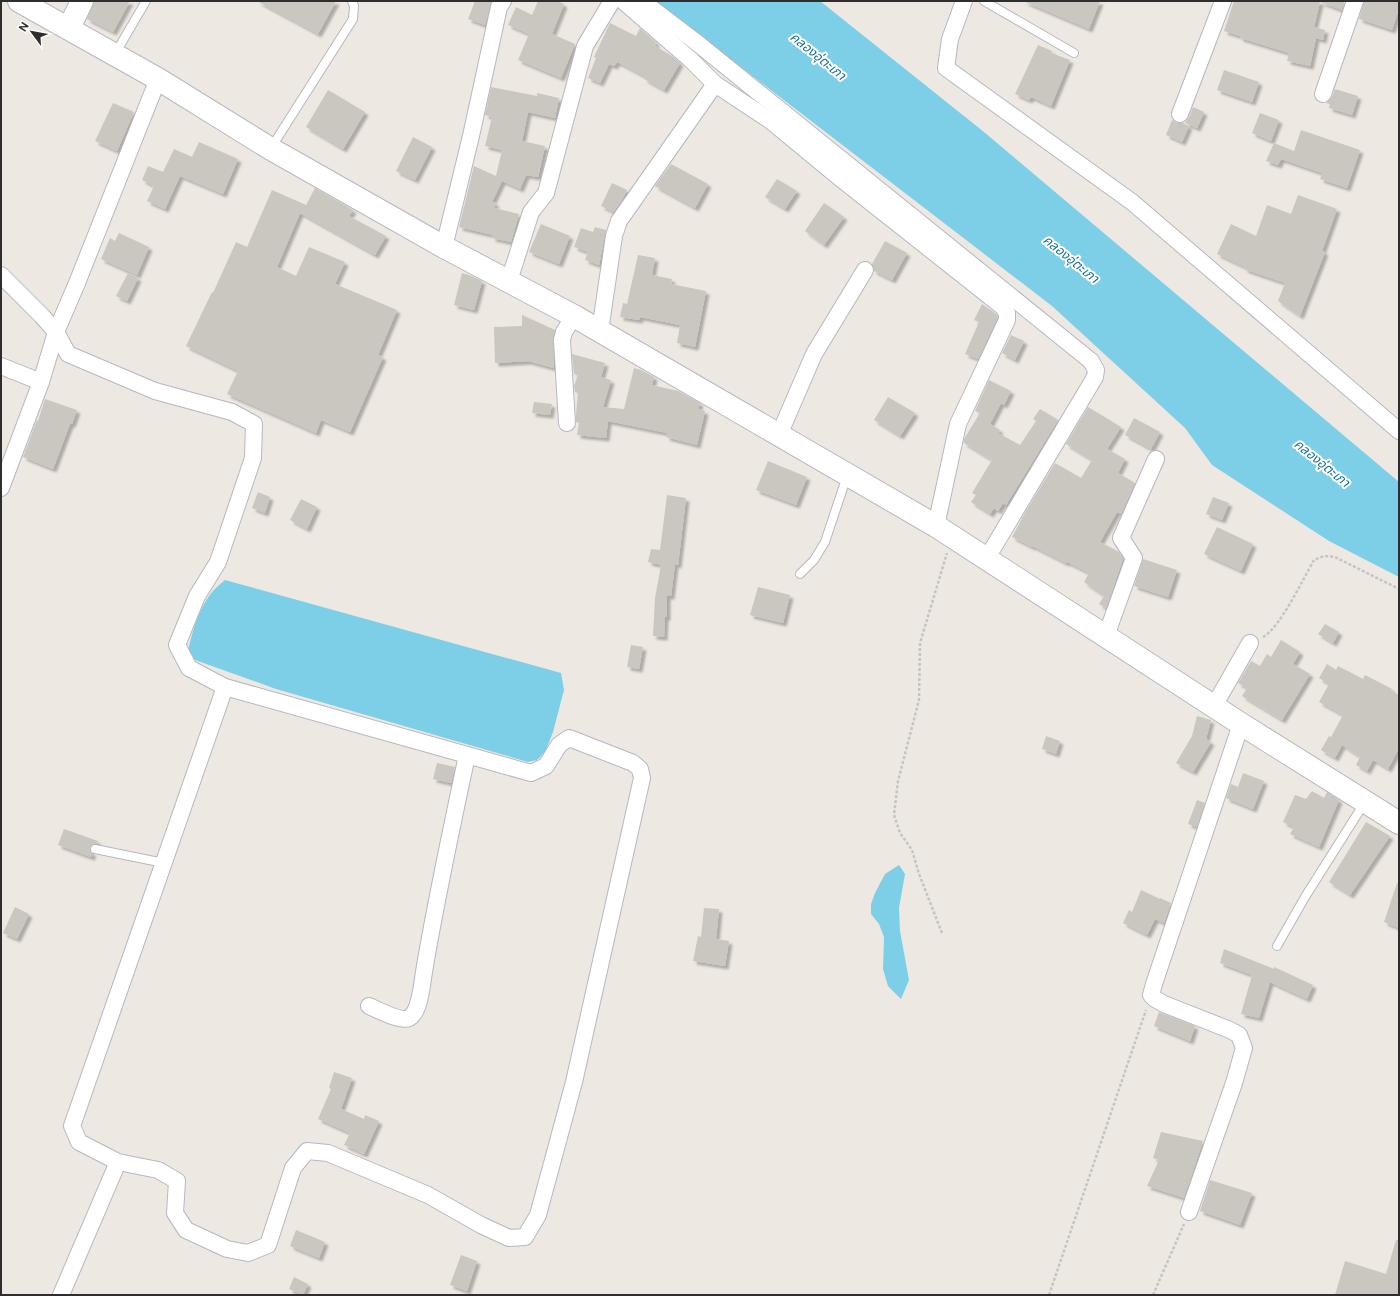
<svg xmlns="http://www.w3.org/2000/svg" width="1400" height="1296" font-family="'Public Sans','Noto Sans Thai',sans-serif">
  <defs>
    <filter id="shadow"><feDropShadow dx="3.5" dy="3.5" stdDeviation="1" flood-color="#0004"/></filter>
  </defs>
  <rect width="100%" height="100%" fill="#eee8e2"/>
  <g fill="#7dcfe8">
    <path d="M655,1H820L984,132L1399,482V577L1329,541L1212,465L1185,428L1052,306Z"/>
    <path d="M225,580L561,673L564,690L553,732L545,752L537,760L528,762L276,689L195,660L188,651C192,632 198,612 209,596C213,590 219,585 225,580Z"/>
    <path d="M899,865L905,874L899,908L900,931L909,980L901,999L888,986L883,969L884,937L879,924L871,914V904L875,893L885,874Z"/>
  </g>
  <g fill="#cac6c0" filter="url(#shadow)">
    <path d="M94,1H130L113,32L87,19Z"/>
    <path d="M257,1H336L318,34Z"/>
    <path d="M475,1H492L485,25L468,19Z"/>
    <path d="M538,1H558L564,4L552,34L575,44L561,78L518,60L529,34L508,25L516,7L532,15Z"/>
    <path d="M1023,1H1100L1089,29Z"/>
    <path d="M1234,1H1345L1342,10L1320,2L1314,27L1325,30L1323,40L1316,38L1310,66L1287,61L1289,53L1240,38V36L1224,31Z"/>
    <path d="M1364,1H1399V9L1392,30L1359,19Z"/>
    <path d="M610,23L636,36L640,28L656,43L655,46L672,56L680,63L664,90L644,79L646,77L617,62L614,66L609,64L600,83L588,78L596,58L594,57Z"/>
    <path d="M1038,45L1052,51L1051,53L1070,60L1051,106L1031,97L1029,100L1015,94Z"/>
    <path d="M1224,70L1259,82L1252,102L1217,90Z"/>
    <path d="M491,87L537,96V93L559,98L555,118L528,112L522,141L545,146L538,177L526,175L520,189L502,181L492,202L496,203L494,208L519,214L511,242L492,238L493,235L459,227L474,166L496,176L502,150L485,146L492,117L485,115Z"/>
    <path d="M1335,89L1358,96L1352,115L1329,108L1330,104L1326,103L1332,97Z"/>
    <path d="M328,90L365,112L343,149L306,127Z"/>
    <path d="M113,103L134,112L117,151L95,141Z"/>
    <path d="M1193,107L1204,112L1197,128L1185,123L1189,117Z"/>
    <path d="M1260,113L1279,120L1271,141L1252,133Z"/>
    <path d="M1172,120L1177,123H1183L1189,126L1182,142L1166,135Z"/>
    <path d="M1301,130L1360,150L1347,188L1320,179L1322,173L1281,159L1278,165L1266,161L1274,143L1294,151Z"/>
    <path d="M413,137L432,147L415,180L396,171Z"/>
    <path d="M199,142L238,159L223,194L180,176L165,209L147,201L154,186L142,180L148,166L163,172L174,149L192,157Z"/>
    <path d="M671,164L708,184L695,208L655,186Z"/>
    <path d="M777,179L797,191L785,209L765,197Z"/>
    <path d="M612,183L627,190L622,200L614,212L601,206Z"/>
    <path d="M315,188L353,210L349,216L386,236L375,255L300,213L277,267L296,276L309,247L345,262L335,284L397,310L378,355L383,357L350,432L321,420L316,433L227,394L238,371L186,346L212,292L213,293L236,242L247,247L272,190L306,205Z"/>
    <path d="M1298,195L1337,209L1322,251L1325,252L1300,316L1278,301L1285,283L1244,269L1245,267L1217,254L1231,224L1256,236L1267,205L1291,214Z"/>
    <path d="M824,203L844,217L824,245L805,231Z"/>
    <path d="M541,224L570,236L559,264L529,252Z"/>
    <path d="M595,227L606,230L599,265L585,260L588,252L574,247L581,228L593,232Z"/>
    <path d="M119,233L149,247L137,275L101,259L110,238L115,241Z"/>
    <path d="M885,241L907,253L892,280L874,271L872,264Z"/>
    <path d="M638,255L655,258L652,275L672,279L671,284L706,291L695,347L677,343L680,325L640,317L639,320L620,317L623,303L627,304Z"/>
    <path d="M128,273L138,278L127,301L116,296Z"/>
    <path d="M462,273L469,275L482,281L474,310L454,305Z"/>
    <path d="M982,304L996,314L998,317L978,359L965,354L979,322L974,320Z"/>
    <path d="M522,315L555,330L553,340L554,368L528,361L495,363L494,327L522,326Z"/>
    <path d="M1011,335L1024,341L1015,360L1002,353Z"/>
    <path d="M572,354L605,363L601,377L611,380L603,407L624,409L634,368L641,370L654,377L652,385L678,391L700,403L698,409L705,411L697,445L666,437L667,433L608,421L606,438L577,435L579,423L576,422V414L578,393L575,392L574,386L578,375L574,374Z"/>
    <path d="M989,380L1011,391L1004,405L1001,403L990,424L1000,430L998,433L1020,445L1036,421L1033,419L1040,409L1058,420L1006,505L1003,503L998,511L994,508L990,514L971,502L976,495L972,493L992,460L964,443V439L980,413L975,411Z"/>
    <path d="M888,397L915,413L900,436L874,420Z"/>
    <path d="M45,399L77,410L72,424H70L53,469L23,457L37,420L38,421Z"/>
    <path d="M534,402L552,404L550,415L532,413Z"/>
    <path d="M1088,407L1121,427L1107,449L1125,459L1118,473L1135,483L1121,514L1117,512L1100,542L1119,552L1123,559L1106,608L1099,604L1104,596L1084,582L1089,573L1067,562L1066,563L1032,546V547L1012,537L1026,511L1055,463L1081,478L1092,460L1066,444Z"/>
    <path d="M1134,418L1160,432L1151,449L1125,435Z"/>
    <path d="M768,461L807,477L796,505L756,490Z"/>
    <path d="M258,492L270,497L265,513L252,508Z"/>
    <path d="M667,495L686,498L678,565L675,564L671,596H667V617H665L664,637L653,636L655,598L661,565L648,562L651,549L660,550Z"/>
    <path d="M1213,497L1229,503L1222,520L1206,514Z"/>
    <path d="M301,499L317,507L307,529L290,520Z"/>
    <path d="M1217,527L1253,544L1241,571L1204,554Z"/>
    <path d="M1143,559L1177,570L1168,597L1134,586Z"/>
    <path d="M758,587L790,595L783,623L750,615Z"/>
    <path d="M1325,624L1339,632L1333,643L1318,634Z"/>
    <path d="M1281,640L1300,652L1293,664L1310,674L1282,720L1242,696L1247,688L1238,683L1251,661L1260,666L1267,654L1271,657Z"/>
    <path d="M631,645L643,647L639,669L627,667Z"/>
    <path d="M1327,664L1336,670L1338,666L1363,679L1365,675L1392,689L1391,691L1399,695V748L1388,769L1373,760L1367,771L1356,765L1360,757L1342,745L1335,758L1321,750L1329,736L1331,737L1343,715L1319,702L1329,684L1319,678Z"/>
    <path d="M1197,716L1211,720L1206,739L1211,742L1193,772L1176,763L1192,736Z"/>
    <path d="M1046,736L1060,741L1056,754L1042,749Z"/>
    <path d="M437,763L455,767L451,783L433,779Z"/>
    <path d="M1243,773L1264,781L1253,809L1226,798L1231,784L1238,787Z"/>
    <path d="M1312,791L1324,798L1327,792L1339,800L1319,847L1290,834L1294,827L1283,822L1295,795L1306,799Z"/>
    <path d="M1197,800L1205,803L1197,827L1188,824Z"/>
    <path d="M1366,822L1390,836L1350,895L1329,882Z"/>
    <path d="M64,829L98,841L96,844H93L90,848V851L93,854L91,857L58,845Z"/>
    <path d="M1397,883L1399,884V928L1384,922Z"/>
    <path d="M1141,890L1160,899V898L1171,903L1164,923L1155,919L1147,935L1123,923L1129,910L1132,912Z"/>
    <path d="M15,907L29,914L17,939L3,933Z"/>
    <path d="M704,908L719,909L716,939L729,941L725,966L693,961L698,936L701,937Z"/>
    <path d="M1224,949L1274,969V967L1313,985L1307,999L1270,982L1259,1018L1241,1014L1252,975L1220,963Z"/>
    <path d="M1159,1012L1195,1026L1190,1041L1154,1026Z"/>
    <path d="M334,1072L352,1078L341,1109L364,1119L365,1115L379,1121L364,1154L344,1145L350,1133L318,1119L331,1089L329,1088Z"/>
    <path d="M1161,1132L1203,1141L1184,1198L1147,1186L1159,1160L1153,1158Z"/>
    <path d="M1210,1180L1252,1193L1240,1225L1200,1211Z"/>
    <path d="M296,1230L325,1242L319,1258L290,1246Z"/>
    <path d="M1396,1240H1399V1295H1335L1345,1261L1386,1274Z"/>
    <path d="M461,1255L477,1261L467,1291L450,1285Z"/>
    <path d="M294,1277L308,1284L303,1295L289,1289Z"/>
  </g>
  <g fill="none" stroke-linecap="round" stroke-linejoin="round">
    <defs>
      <g id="lane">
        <path d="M984,1L1074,53"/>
        <path d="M115,54L146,1"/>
        <path d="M271,148L353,19L354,6L352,1"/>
        <path d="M800,574L814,560L825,542L847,476"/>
        <path d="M95,849L164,863"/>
        <path d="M1277,946L1305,897L1365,802"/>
      </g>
      <g id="street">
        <path d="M623,1L690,59L715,84L771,121L840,178L1003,307L1007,313V320L958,424L936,526"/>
        <path d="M642,1L696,42L1091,361L1096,370L1095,377L987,558"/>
        <path d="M964,1L950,39L946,68L1132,202L1399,431"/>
        <path d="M158,79L77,283L56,332L68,354L155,391L232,412L254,424L253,458L218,562L197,596L177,645L189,668L225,687L531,773L546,766L559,745L569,738L633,763L640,769L642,778L574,1082L538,1215L525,1237L509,1238L481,1225L428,1195L328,1153L307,1151L293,1168L268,1245L248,1253L227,1249L186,1230L175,1213L177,1181L158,1170L118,1162L79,1142L72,1126L225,687"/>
        <path d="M1323,94L1355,1"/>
        <path d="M1180,114L1223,1"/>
        <path d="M444,247L471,136L499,7L503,1"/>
        <path d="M1,275L42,316L56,332L41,382L1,488"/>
        <path d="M509,281L531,212L546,193L585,46L612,1"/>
        <path d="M600,331L614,236L619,221L715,84"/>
        <path d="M1,366L41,382"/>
        <path d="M567,423L562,340L564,332L574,316"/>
        <path d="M779,435L814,354L865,270"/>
        <path d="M1106,636L1134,558L1121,538L1156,459"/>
        <path d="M1214,706L1250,643"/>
        <path d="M369,1006C378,1010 401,1022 409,1018C420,1012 422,984 424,972C436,899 452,827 467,755"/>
        <path d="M1189,1212L1234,1083L1244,1048L1239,1035L1230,1030L1164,1004L1155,999L1151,995L1154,984L1241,724"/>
        <path d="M61,1295L118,1162"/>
      </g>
      <g id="secondary">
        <path d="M19,1L158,79L271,149L444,247L574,316L936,526L1241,724L1399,823"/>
        <path d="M69,28L82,1"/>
      </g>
    </defs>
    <use href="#lane" stroke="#b5b8c0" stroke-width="10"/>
    <use href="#street" stroke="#b5b8c0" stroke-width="18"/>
    <use href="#secondary" stroke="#b5b8c0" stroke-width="24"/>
    <g stroke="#c4c4c4" stroke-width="2.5" stroke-dasharray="3 2" stroke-linecap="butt">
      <path d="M1263,637C1280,628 1303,579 1314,560L1324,556L1335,557L1399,589"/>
      <path d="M942,933L919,874L912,850L900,833L894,815L898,781L919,700L920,643L947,553"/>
      <path d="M1049,1295L1146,1010"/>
      <path d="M1153,1295L1184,1224"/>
    </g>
    <use href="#lane" stroke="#fff" stroke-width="8"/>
    <use href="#street" stroke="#fff" stroke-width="16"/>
    <use href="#secondary" stroke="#fff" stroke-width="22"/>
  </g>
  <g text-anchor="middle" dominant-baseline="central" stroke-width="4" stroke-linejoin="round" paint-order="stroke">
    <g font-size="13" font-style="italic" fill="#177099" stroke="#fff">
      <text transform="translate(818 56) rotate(39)">คลองอุ่ตะเภา</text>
      <text transform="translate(1071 259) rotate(39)">คลองอุ่ตะเภา</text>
      <text transform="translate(1322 463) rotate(39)">คลองอุ่ตะเภา</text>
    </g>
  </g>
  <rect width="1400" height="1296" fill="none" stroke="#2e2e2e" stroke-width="4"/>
  <g transform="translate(32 32) rotate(302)" stroke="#ffffff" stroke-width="3" paint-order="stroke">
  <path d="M0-3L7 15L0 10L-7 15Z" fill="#2e2e2e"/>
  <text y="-6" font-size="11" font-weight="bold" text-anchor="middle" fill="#2e2e2e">N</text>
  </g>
</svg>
